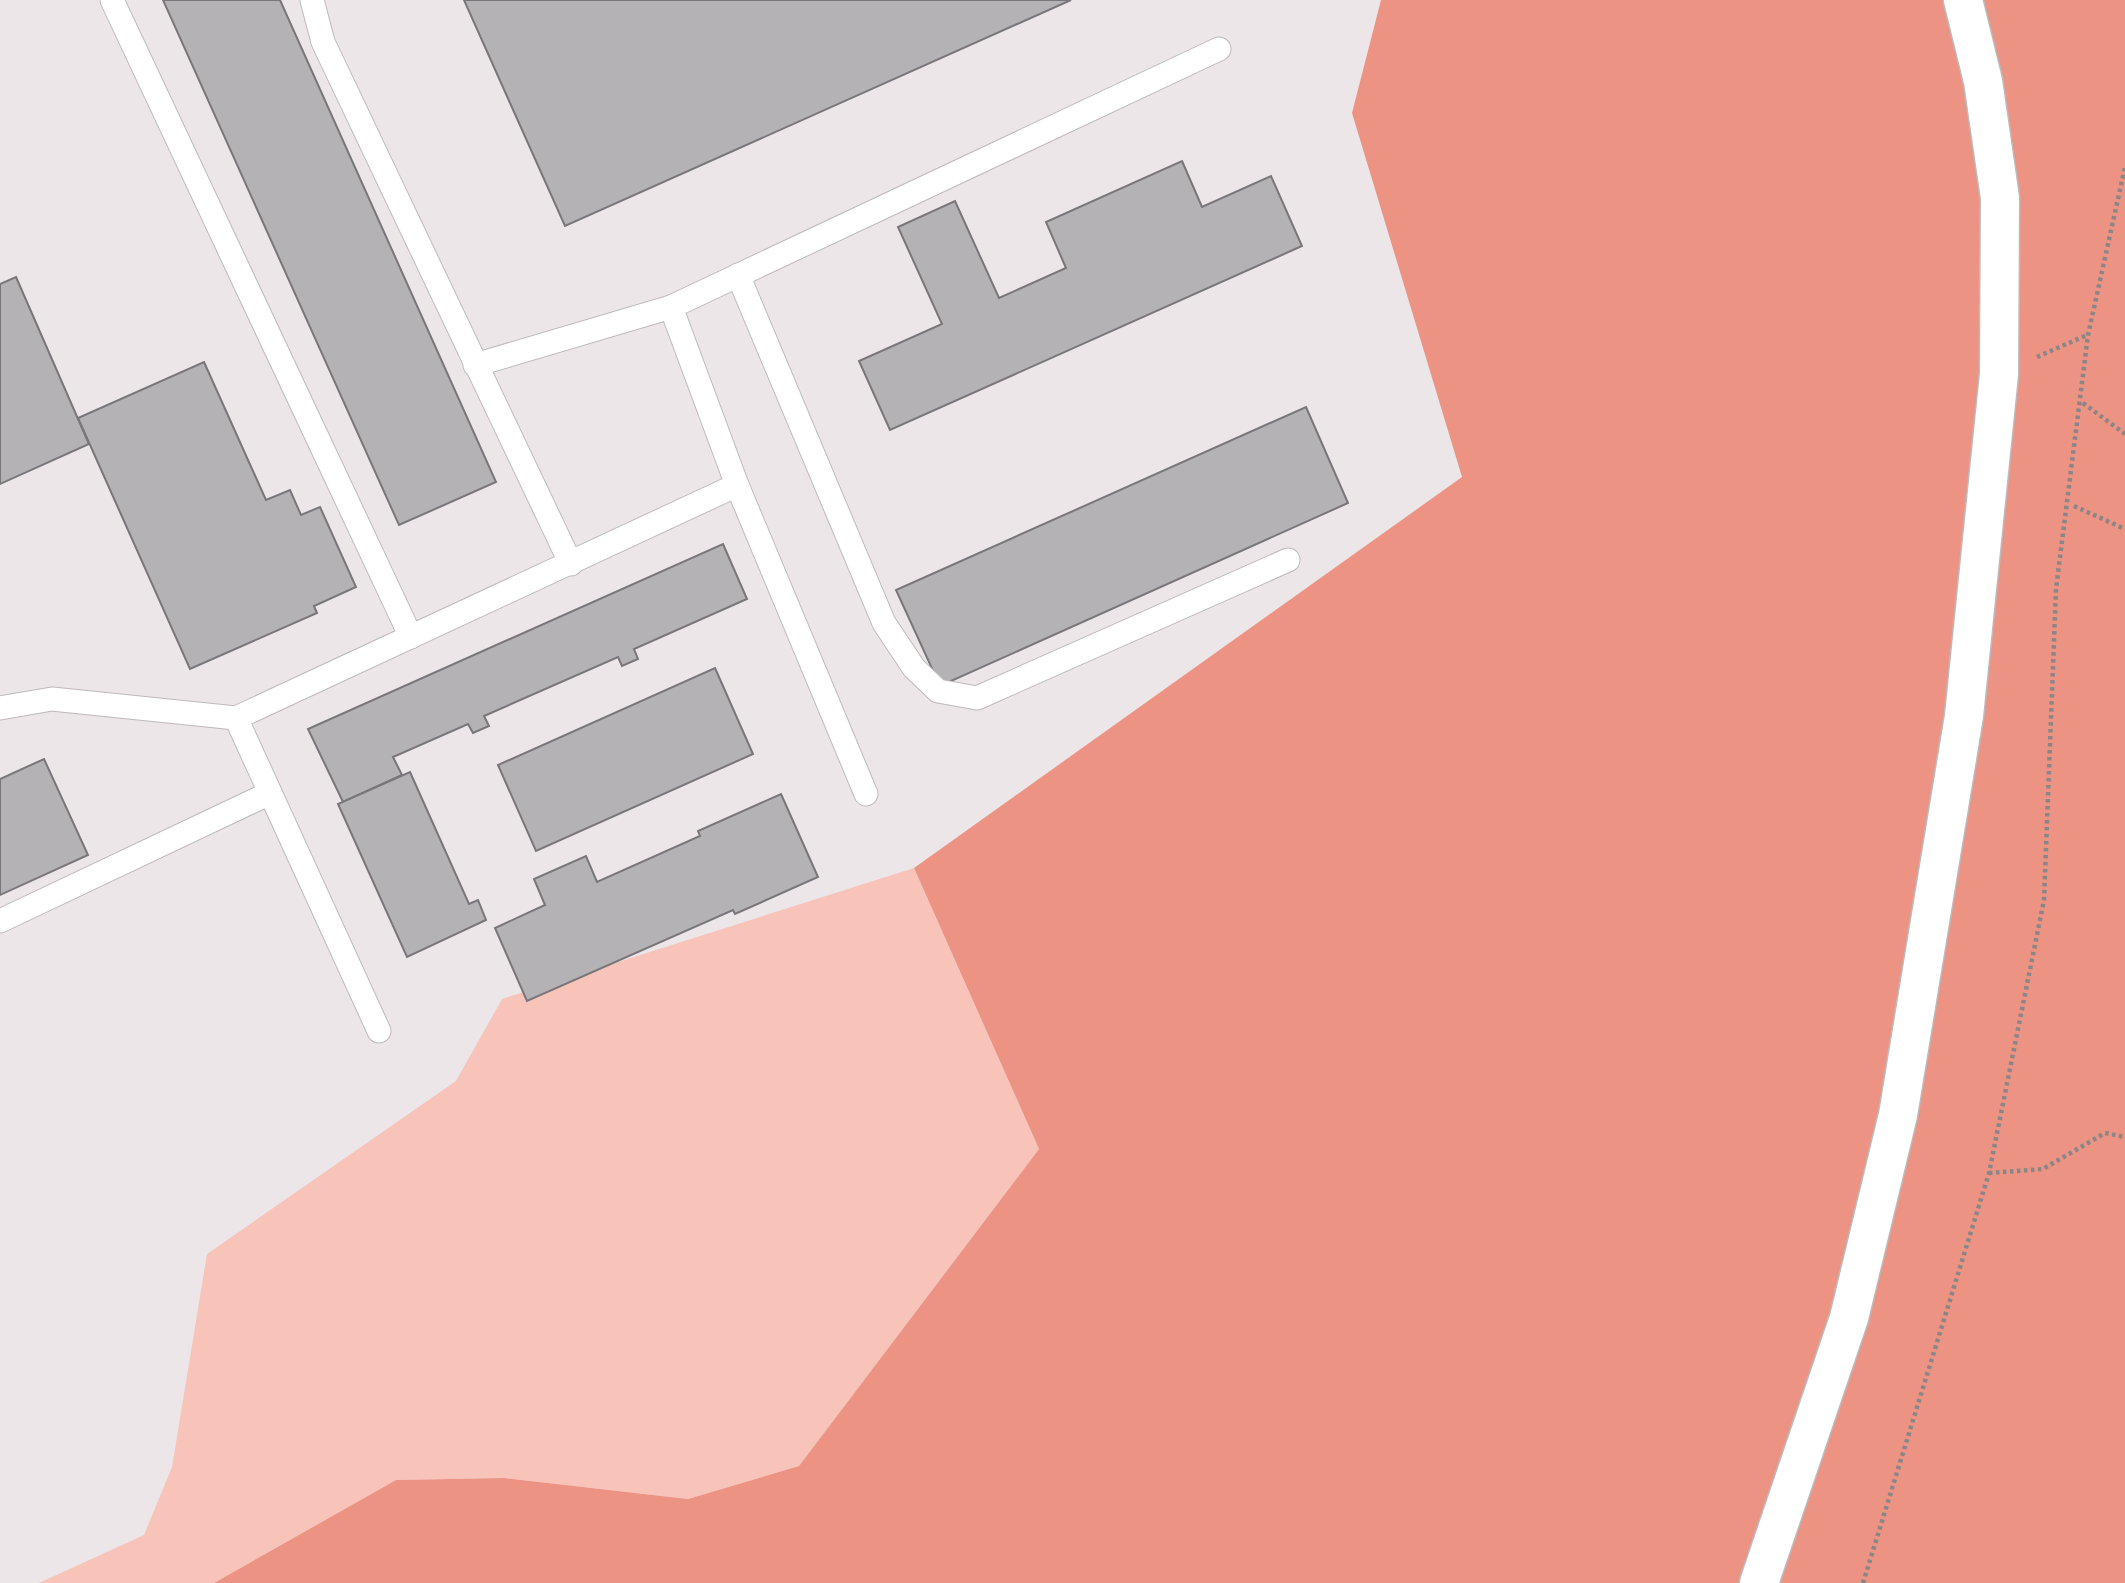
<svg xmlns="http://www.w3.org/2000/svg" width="2125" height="1583" font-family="Ubuntu,sans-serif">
  <rect width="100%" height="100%" fill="#ece6e9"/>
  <path fill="#f8c3b9" d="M914,868L1039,1149L799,1466L688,1499L504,1478L396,1480L214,1583H39L144,1535L172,1467L207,1254L456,1081L502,999Z"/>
  <path fill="#ed9383" d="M1381,0H2125V1583H214L396,1480L504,1478L688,1499L799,1466L1039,1149L914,868L1462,477L1352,113Z"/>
  <g fill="#b5b2b6" stroke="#79767a" stroke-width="2">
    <path d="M163,0H280L496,482L399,525Z"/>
    <path d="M464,0H1071L565,226Z"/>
    <path d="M1182,161L1202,207L1271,176L1302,246L890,430L859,361L942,324L898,227L955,201L999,298L1066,268L1046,222Z"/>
    <path d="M16,277L89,444L0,484V284Z"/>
    <path d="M204,362L266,500L290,490L301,515L320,507L356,587L314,606L317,613L190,669L78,418Z"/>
    <path d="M1306,407L1348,503L940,686L896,590Z"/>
    <path d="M723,544L747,599L634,649L638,659L622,666L618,657L484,716L489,726L473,733L468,724L393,757L402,775L343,802L308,729Z"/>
    <path d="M715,668L753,754L536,851L498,765Z"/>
    <path d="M44,759L88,855L0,895V779Z"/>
    <path d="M410,772L469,904L478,900L486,920L407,957L338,804Z"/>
    <path d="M781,794L818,877L735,914L733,910L527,1001L495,928L545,905L534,879L586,856L597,882L700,836L698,831Z"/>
  </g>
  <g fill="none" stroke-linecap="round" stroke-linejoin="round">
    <defs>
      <g id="lane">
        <path d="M112,0L411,637"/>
        <path d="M312,0L323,42L571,564"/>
        <path d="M738,275L884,623L914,668L938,691L977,698L1288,560"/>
        <path d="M671,307L737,485L866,794"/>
        <path d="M475,365L671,307L1219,49"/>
        <path d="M0,708L52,699L236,718L737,485"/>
        <path d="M236,718L379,1031"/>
        <path d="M0,921L270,793"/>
      </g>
      <path id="street" d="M1759,1583L1849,1318L1898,1115L1964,716L1999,374L2000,198L1983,81L1963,0"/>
    </defs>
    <use href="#lane" stroke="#beb9bc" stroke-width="25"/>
    <use href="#street" stroke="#beb9bc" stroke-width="41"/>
    <g stroke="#8a8688" stroke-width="4.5" stroke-dasharray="3.5 3.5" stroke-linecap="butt">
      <path d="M2037,357L2087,335"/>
      <path d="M2083,403L2125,434"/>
      <path d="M2074,506L2125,529"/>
      <path d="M1989,1173L2043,1169L2105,1133L2125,1137"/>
      <path d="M1863,1583L1989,1173L2044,900L2056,589L2088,335L2125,167"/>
    </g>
    <use href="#lane" stroke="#fff" stroke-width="23"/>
    <use href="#street" stroke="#fff" stroke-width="38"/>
  </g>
</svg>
